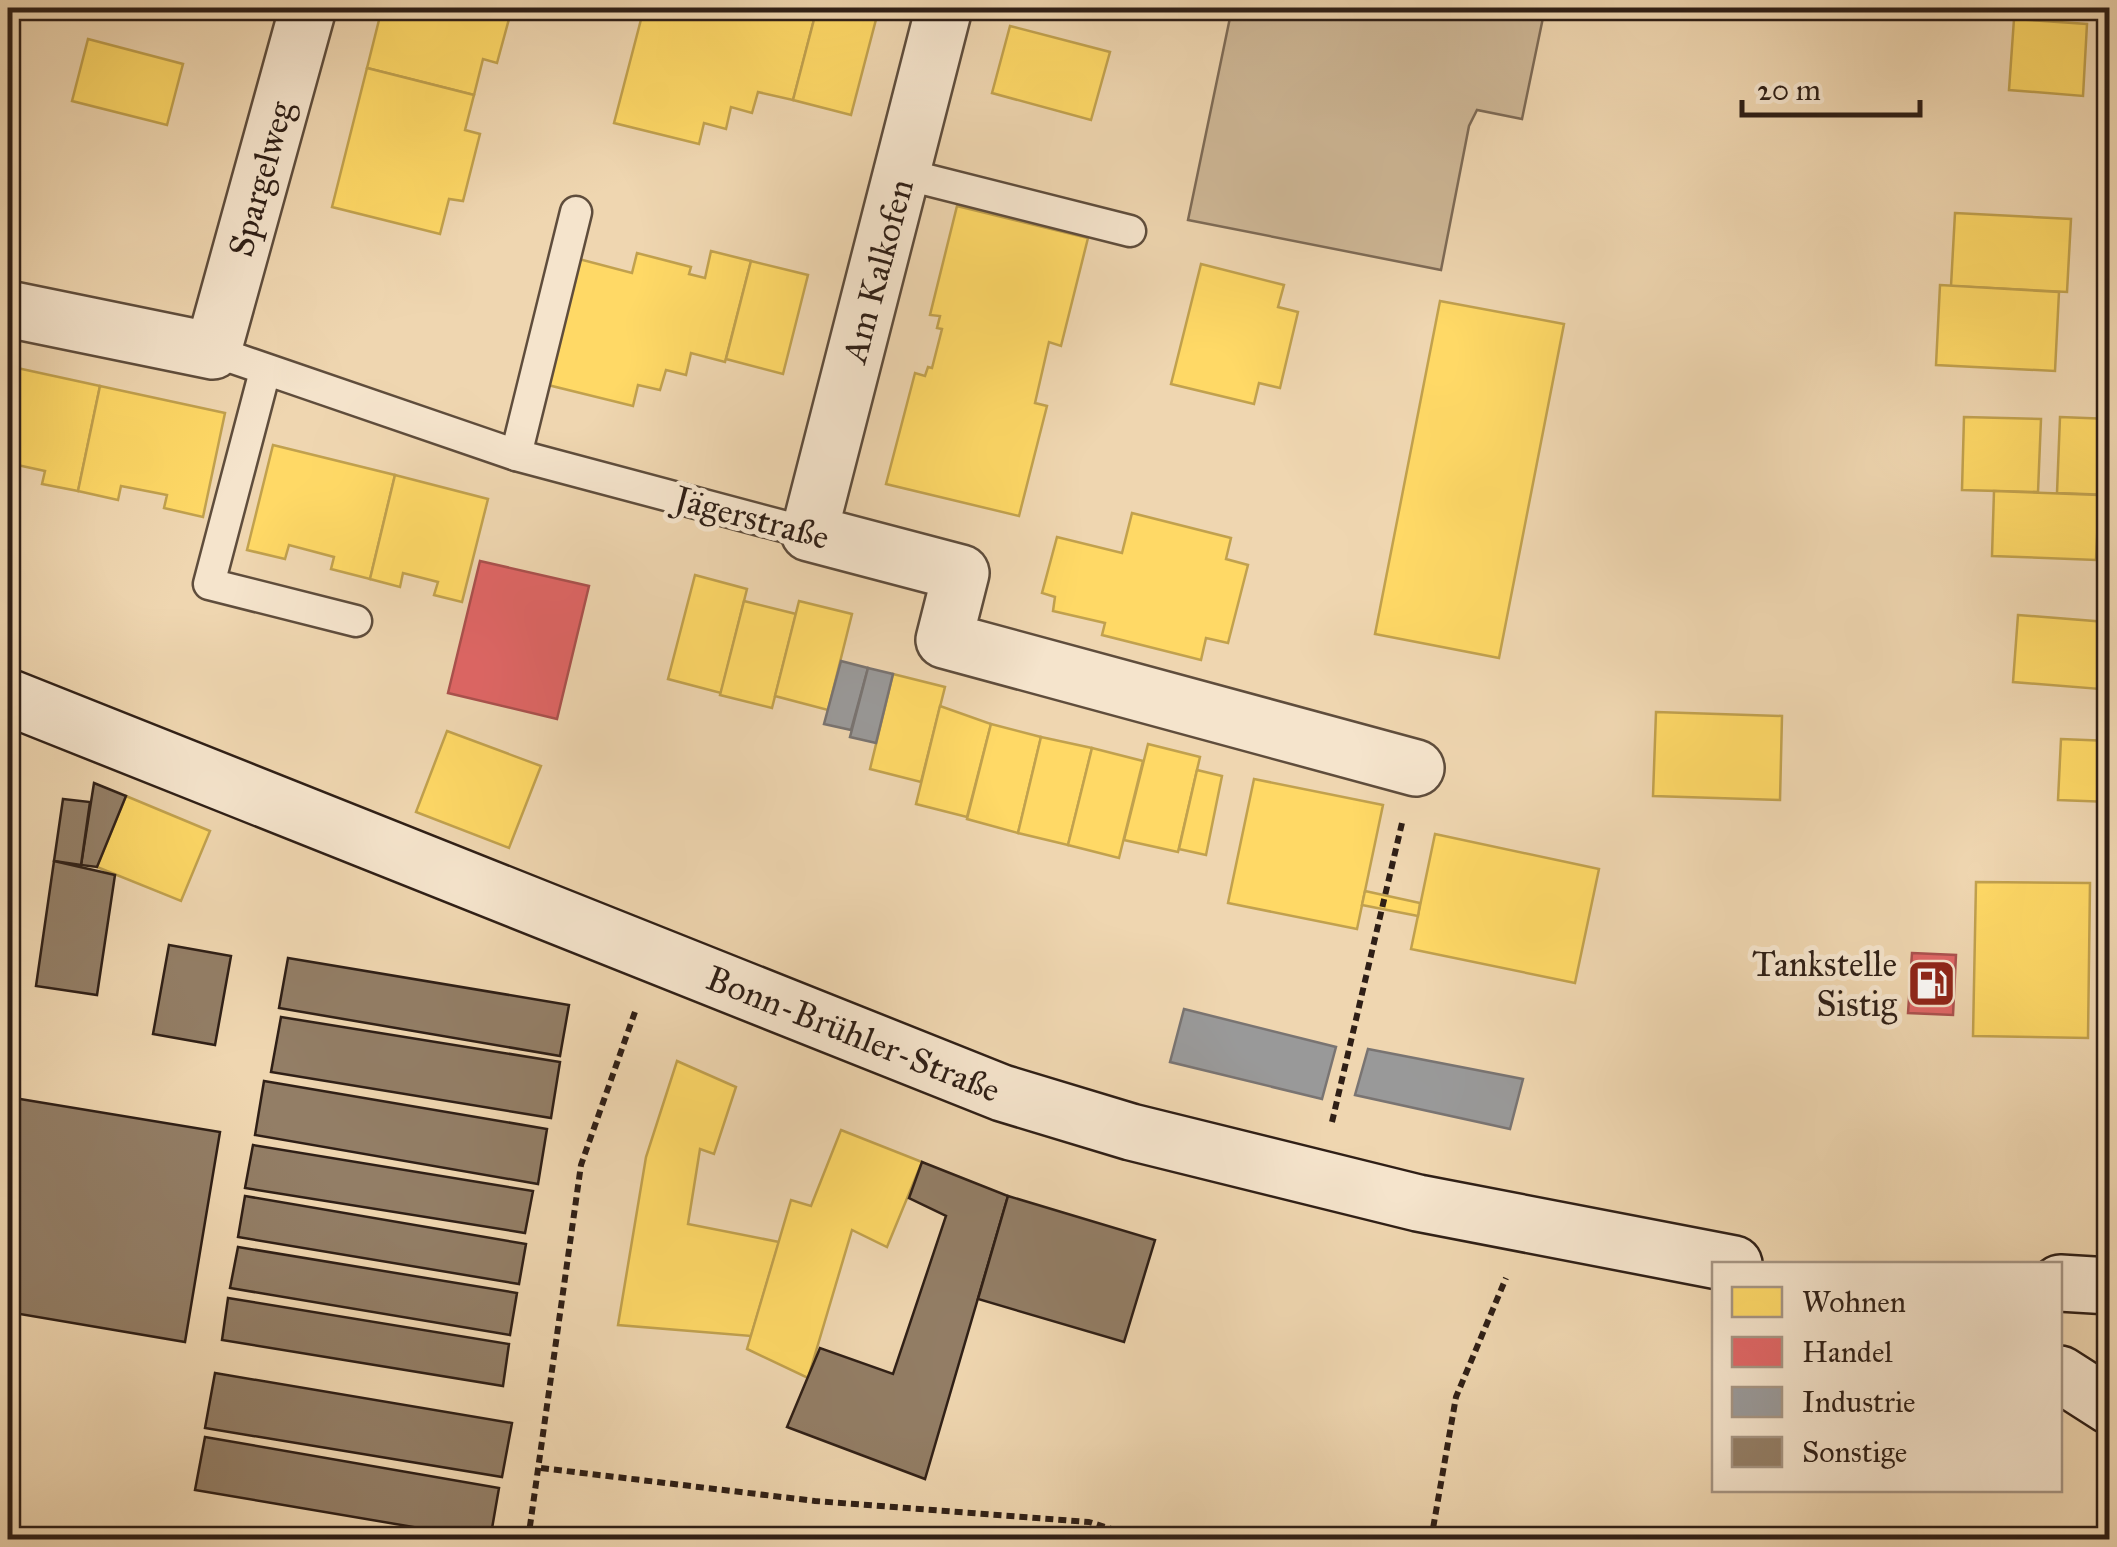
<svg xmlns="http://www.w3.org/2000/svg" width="2117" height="1547" font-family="'IM FELL Great Primer',serif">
  <rect width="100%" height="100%" fill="#efd6b0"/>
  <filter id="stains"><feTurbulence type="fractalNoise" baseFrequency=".002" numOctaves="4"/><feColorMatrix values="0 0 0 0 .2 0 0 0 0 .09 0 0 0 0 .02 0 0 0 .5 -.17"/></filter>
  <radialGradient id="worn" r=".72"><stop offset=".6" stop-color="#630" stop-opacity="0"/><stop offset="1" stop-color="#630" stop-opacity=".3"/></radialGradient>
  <path fill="#ceb796" stroke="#7e6b56" stroke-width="2.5" d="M1232,8H1545L1522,119L1477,110L1469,126L1441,270L1188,220Z"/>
  <g fill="#ffd966" stroke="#c1a14e" stroke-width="2.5">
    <path d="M382,8H512L497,63L483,59L474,95L367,68Z"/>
    <path d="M644,8L698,11L758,8L757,11L770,14L772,8H817L793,100L758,92L752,113L731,107L726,129L704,123L699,144L614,123Z"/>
    <path d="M817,8H879L851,115L793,100Z"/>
    <path d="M2014,19L2087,24L2083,96L2009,90Z"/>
    <path d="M1010,26L1110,52L1091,120L992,93Z"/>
    <path d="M88,39L183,64L167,125L72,101Z"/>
    <path d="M367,68L474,95L465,130L480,134L463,201L449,199L440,234L332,207Z"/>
    <path d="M957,206L1088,238L1061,346L1049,342L1035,403L1047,406L1019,516L886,484L915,373L925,376L928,367L932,368L942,329L937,328L940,316L930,315Z"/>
    <path d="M1955,213L2071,219L2067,292L1951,286Z"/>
    <path d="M711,251L751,261L725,362L691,353L686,375L666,370L660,390L638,385L633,406L548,385L579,259L632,273L637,253L691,267L689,274L705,278Z"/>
    <path d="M751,261L808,275L783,374L726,359Z"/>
    <path d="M1201,264L1284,285L1278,307L1298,312L1280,388L1259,383L1254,404L1171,384Z"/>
    <path d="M1940,285L2059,292L2055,371L1936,365Z"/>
    <path d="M1440,301L1564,324L1499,658L1375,634Z"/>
    <path d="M8,366L100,386L78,491L42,484L45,471L8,463Z"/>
    <path d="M100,386L225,413L203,517L164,508L167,495L121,486L118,500L78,491Z"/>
    <path d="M1964,417L2041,419L2038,492L1962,490Z"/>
    <path d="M2060,417L2110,419V495L2057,493Z"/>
    <path d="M273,445L395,475L370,579L331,569L334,557L289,545L285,559L247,550Z"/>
    <path d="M395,475L488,499L462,602L434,595L438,582L403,573L400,587L370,579Z"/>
    <path d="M1994,491L2099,495L2096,560L1992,556Z"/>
    <path d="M1132,513L1231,538L1226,559L1248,565L1228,643L1206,638L1201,660L1102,635L1105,623L1053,611L1055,597L1042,593L1057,537L1122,553Z"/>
    <path d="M695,575L747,589L721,693L668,679Z"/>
    <path d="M744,601L796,614L772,708L720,695Z"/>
    <path d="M799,601L852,614L828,710L775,696Z"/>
    <path d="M2018,615L2106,622L2100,689L2013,682Z"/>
    <path d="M893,674L945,687L921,782L870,769Z"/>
    <path d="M940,706L991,724L967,817L916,804Z"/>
    <path d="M1656,712L1782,716L1780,800L1653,796Z"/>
    <path d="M991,724L1041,737L1018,833L967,819Z"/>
    <path d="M447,731L541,766L509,848L416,812Z"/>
    <path d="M1041,737L1092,748L1068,845L1018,833Z"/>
    <path d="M2061,739L2110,741V802L2058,800Z"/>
    <path d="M1148,744L1200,757L1178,852L1124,840Z"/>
    <path d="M1092,748L1143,761L1119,858L1068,845Z"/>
    <path d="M1197,770L1222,776L1206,855L1179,849Z"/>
    <path d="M1254,779L1383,805L1357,929L1228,903Z"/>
    <path d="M126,796L210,831L181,901L97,867Z"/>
    <path d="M1435,834L1599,869L1575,983L1411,949Z"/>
    <path d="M1976,882L2090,883L2088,1038L1973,1036Z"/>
    <path d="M1365,891L1420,903L1418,916L1362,905Z"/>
    <path d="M677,1061L736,1087L714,1154L700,1149L688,1224L779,1242L751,1336L618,1325L646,1157Z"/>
    <path d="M841,1130L922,1162L887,1247L852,1230L808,1378L747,1349L791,1200L811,1206Z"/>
  </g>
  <g fill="#e06666" stroke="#ab514e" stroke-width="2.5">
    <path d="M480,561L589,586L557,719L448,693Z"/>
    <path d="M1912,953L1956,955L1953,1015L1908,1013Z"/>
  </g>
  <g fill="#999" stroke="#797472" stroke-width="2.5">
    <path d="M841,661L868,668L851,730L824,724Z"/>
    <path d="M868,668L893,674L876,743L850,737Z"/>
    <path d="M1184,1009L1336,1047L1322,1099L1170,1062Z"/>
    <path d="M1368,1049L1523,1079L1510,1129L1355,1095Z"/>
  </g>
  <g fill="#937e66" stroke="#2f1f16" stroke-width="2.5">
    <path d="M94,783L126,796L97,867L81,865Z"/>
    <path d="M63,799L90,802L81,865L54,861Z"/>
    <path d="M8,822L19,824L8,896Z"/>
    <path d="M54,861L115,875L97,995L36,986Z"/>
    <path d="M169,945L231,956L215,1045L153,1034Z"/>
    <path d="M288,958L569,1005L560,1056L279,1008Z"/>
    <path d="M281,1017L560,1062L551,1118L271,1072Z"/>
    <path d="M264,1081L547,1129L538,1184L255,1135Z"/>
    <path d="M8,1097L220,1132L185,1342L8,1312Z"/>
    <path d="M253,1145L533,1191L525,1233L245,1188Z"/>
    <path d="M922,1162L1008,1196L925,1479L787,1427L820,1348L893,1374L946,1216L909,1198Z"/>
    <path d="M245,1196L526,1244L519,1284L238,1237Z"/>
    <path d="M1008,1196L1155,1240L1124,1342L978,1299Z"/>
    <path d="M238,1247L517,1293L510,1335L230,1288Z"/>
    <path d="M228,1298L509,1344L503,1386L222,1340Z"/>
    <path d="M215,1373L512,1423L502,1477L205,1428Z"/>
    <path d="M205,1437L499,1488L490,1540L195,1490Z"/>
  </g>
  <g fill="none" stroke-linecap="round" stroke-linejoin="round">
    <defs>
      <g id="lane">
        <path d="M904,174L1130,231"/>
        <path d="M213,351L516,455L809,533"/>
        <path d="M265,371L209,584L356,621"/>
        <path d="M516,455L576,212"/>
      </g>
      <g id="street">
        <path d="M944,8L809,533L961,573L944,640L1416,768"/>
        <path id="s1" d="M8,309L213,351L308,8"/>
      </g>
      <g id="secondary">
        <path id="s2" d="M8,697L1002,1093L1131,1132L1418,1203L1734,1264"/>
        <path d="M2060,1283L2110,1286"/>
        <path d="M2060,1374L2110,1406"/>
      </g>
    </defs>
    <use href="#lane" stroke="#5f4d3c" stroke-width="35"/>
    <use href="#street" stroke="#5f4d3c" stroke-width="60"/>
    <use href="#secondary" stroke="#2f1f16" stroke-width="60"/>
    <g stroke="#2f1f16" stroke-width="6" stroke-dasharray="8 5" stroke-linecap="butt">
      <path d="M1332,1122L1402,823"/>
      <path d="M541,1468L815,1501L1089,1522L1146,1540"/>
      <path d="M528,1540L581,1165L636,1009"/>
      <path d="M1431,1540L1456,1397L1506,1278"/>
    </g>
    <use href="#lane" stroke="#f5e4cc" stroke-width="30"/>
    <use href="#street" stroke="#f5e4cc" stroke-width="55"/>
    <use href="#secondary" stroke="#f5e4cc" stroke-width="55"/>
  </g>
  <defs>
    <symbol id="fuel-square" viewBox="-11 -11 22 22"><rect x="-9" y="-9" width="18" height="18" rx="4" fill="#8f2418" stroke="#f5e4cc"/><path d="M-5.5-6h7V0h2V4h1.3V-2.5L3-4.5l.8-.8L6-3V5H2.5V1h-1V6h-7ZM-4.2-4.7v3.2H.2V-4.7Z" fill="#fff"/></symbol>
  </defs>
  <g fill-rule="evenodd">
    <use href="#fuel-square" x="1904" y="956" width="55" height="55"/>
  </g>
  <g text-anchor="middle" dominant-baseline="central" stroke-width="10" stroke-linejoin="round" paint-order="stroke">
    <g font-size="35" fill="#2f1f16" stroke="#f5e4cc">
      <text stroke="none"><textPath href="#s1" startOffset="388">Spargelweg</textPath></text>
      <text transform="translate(878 271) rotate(-75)">Am Kalkofen</text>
      <text transform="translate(752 518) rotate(15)">Jägerstraße</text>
      <text stroke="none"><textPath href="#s2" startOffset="910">Bonn-Brühler-Straße</textPath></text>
    </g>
    <g font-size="35" fill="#2f1f16" stroke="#f5e4cc" text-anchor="end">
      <text x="1897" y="964">Tankstelle<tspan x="1897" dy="40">Sistig</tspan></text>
    </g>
  </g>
  <rect width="2117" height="1547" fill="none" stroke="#efd6b0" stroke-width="40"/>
  <rect x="10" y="10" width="2097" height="1527" fill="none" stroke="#2f1f16" stroke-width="5"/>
  <rect x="20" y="20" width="2077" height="1507" fill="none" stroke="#2f1f16" stroke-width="2.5"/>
  <rect x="1712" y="1262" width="350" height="230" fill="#f5e4cc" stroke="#a69583" stroke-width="2.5"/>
  <rect x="1732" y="1287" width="50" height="30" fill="#ffd966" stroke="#a69583" stroke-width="2.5"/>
  <text x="1802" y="1312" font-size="30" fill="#2f1f16">Wohnen</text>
  <rect x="1732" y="1337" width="50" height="30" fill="#e06666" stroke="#a69583" stroke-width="2.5"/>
  <text x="1802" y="1362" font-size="30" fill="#2f1f16">Handel</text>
  <rect x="1732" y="1387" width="50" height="30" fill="#999999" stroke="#a69583" stroke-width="2.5"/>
  <text x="1802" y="1412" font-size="30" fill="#2f1f16">Industrie</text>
  <rect x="1732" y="1437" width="50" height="30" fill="#937e66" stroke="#a69583" stroke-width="2.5"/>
  <text x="1802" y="1462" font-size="30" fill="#2f1f16">Sonstige</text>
  <path d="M1742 100v15h178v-15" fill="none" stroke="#2f1f16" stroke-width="5"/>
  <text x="1757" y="100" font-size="30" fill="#2f1f16" stroke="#f5e4cc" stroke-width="8" paint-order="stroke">20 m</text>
  <rect width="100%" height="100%" filter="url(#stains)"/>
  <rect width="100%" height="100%" fill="url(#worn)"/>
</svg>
